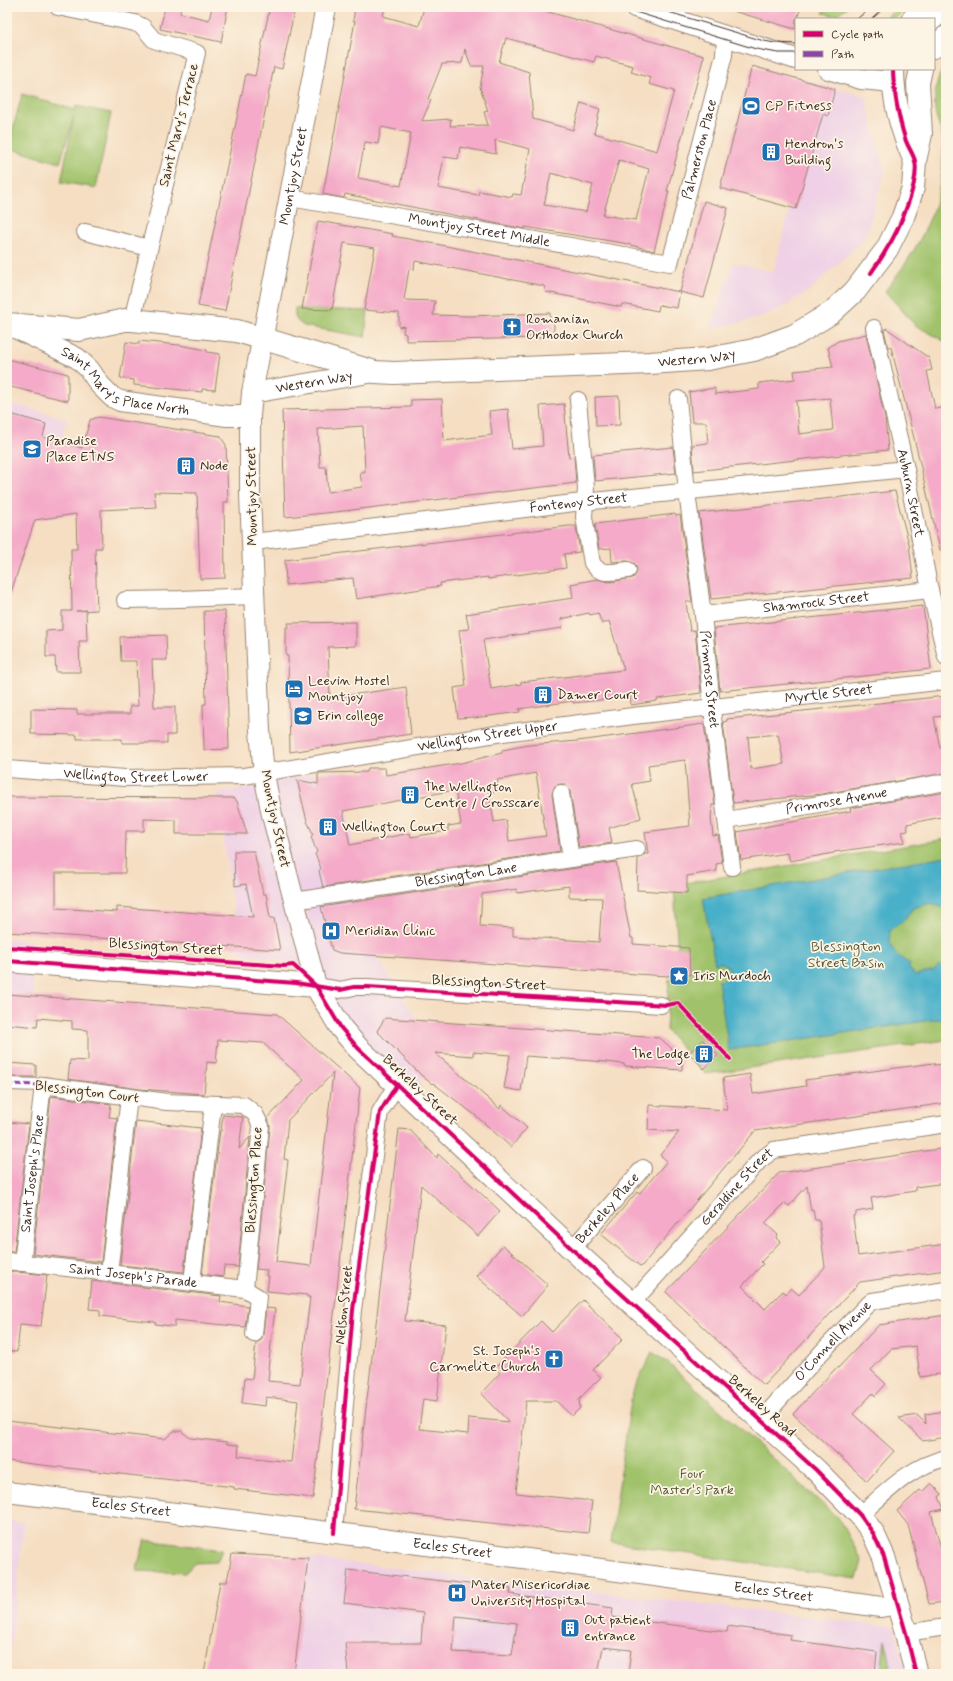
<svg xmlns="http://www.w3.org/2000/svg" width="953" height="1681" font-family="Mynerve,sans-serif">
  <rect width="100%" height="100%" fill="#fcf5e5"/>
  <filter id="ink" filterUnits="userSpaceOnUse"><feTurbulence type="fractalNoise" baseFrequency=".025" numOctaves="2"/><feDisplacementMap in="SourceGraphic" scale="8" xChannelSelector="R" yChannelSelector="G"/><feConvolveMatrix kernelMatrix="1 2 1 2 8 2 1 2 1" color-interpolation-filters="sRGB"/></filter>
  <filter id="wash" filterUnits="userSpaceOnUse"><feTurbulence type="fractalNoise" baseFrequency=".012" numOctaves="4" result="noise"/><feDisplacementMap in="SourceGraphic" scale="16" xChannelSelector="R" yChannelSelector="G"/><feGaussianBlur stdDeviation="0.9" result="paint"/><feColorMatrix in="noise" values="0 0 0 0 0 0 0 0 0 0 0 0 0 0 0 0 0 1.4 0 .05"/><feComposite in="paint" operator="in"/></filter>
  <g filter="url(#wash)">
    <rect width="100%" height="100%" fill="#f5dec2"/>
    <g fill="#efd0e6">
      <path d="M752,66L865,96L885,171L865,238L810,290L785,306L758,318L710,329L733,263L774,272L790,207L720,188Z"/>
      <path d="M7,402L67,419L50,475L7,486Z"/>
      <path d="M339,770L374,953L419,1023L422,1087L391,1072L295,962L240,953L217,793L251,787L289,778Z"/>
      <path d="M7,939L30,941L36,1030L7,1028Z"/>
      <path d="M7,1521L24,1523L8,1674H7Z"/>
      <path d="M308,1558L895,1627L906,1674H294Z"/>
    </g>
    <g fill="#a0c26b" stroke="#6e7644">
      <path d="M827,7H847L835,16L823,13Z"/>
      <path d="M898,7H906L895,19H885Z"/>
      <path d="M946,65V342L915,325L885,291C909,261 931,227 939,189C942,175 944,158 943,144C943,133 937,122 935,111C933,99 937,73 946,65Z"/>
      <path d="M22,94L75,110L76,106L111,113L96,188L61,182L74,116L60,163L8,148Z"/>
      <path d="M295,308L368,311L365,337L304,326C296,321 294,318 295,308Z"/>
      <path d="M946,839V1040L706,1074L666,1030L669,979H678L679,976L674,885Z"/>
      <path d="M652,1352L667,1362L841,1521L862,1561L857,1579L611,1542L632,1393Z"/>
      <path d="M145,1540L222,1550L217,1562L195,1563L185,1573L136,1571Z"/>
      <path d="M885,1639L893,1674H881Z"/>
    </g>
    <path fill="#4ab0c9" stroke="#426d74" d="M946,856V909L931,903L913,908L903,921L890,930C888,949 895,955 910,964L909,968L915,975L935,970L939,965L942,968L946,969V1018L729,1050L718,981L724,980L730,974L728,966L722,963L715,964L703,898Z"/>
    <g id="blocks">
      <g fill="#f4aac8" fill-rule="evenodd">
        <path d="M165,7H181L180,13L209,20L212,7H228L221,42L160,29Z"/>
        <path d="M270,7H295L282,69L274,67L225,311L198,306L246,74L255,76Z"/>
        <path d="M355,7H385L383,16L419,26L424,7H531L704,56L667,191H669L654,251L623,243L525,227V229L345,194L344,198L323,194L355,21H353ZM506,38L594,62L596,56L633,66L631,72L651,78L649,84L674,91L657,151L594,133L600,109L581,103L573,130L533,119L529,72L499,62ZM465,49L471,66H484L480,87L488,111L484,112L488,125L450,126L451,119L422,121L431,100L428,99L442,64L462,63ZM381,127L411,133L401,186L358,178L365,142L378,144ZM495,140L530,149L521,195L513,194L512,197L479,191L478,195L438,188L444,157L458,159L460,147L496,154ZM619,160L649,169L636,220L603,215ZM551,173L593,185L586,212L544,205Z"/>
        <path d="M733,7H801L797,19H796L795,29L733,11Z"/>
        <path d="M752,66L835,89L828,116L823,114L796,209L720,188Z"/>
        <path d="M704,201L728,208L704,298L680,292Z"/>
        <path d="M318,221L393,234L392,236L436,244L680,292L677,308L659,305L658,311L622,304L621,307L546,292L544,286L415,261L414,270L409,269L404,300L435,301L433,315L470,316L550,313V319L554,325V329L550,336H541V338L406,341V334L403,333L404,326L399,327V313L364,310L375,248L344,243L332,310L302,309Z"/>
        <path d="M886,328L929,358L932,370L927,371L935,409L946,407V550H940L917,450L891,347H888L884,330H886Z"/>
        <path d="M866,334L885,418L888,450L694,471L692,445L708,443L706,422H692L689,392L715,388V394L759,389V383L795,379L794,371L833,367L828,348L838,341ZM830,398L833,430L799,434L796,401Z"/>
        <path d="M139,341L179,345L207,350V352L220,354L215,390L202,389V392L134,385V380L120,378L126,342L139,344Z"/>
        <path d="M7,359L68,374V401L7,386Z"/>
        <path d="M619,396L620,425L596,426L595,397Z"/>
        <path d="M442,399L444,441L492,435L489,411L508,409L512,449L543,446L540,406L564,404L569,458L574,457L576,483L335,512L285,517L282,410L411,407V400ZM363,426L365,472H360L362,487L328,492L326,467H320L318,429Z"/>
        <path d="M7,413L46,424L43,437L82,448L90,420L98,417L220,436L226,445L228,502H224L225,578L200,579L197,493L154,492L156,507L101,510L102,548H95L97,610L76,611L86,610L87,641H79L80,672H56L55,657H46V631L62,630V611H72L71,549H77L76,514L35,520L10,595H7Z"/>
        <path d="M673,447L676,473L595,481L593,455Z"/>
        <path d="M895,491L909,544L913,578L711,599L699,513Z"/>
        <path d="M675,514L676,516L680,515L692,602H686L690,631L695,630L701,693L657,699V701L631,705L630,697L573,703V701L519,709L520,712L474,718V717L458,718L454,688L466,686L459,630L469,629L466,614L573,598L571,584L597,579L609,582L633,578L636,574L637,569L635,564L627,561L612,562L611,548L599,549L595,524ZM589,613L590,615L598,613L602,624L609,621L624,670L521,682V684L491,689L483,640L562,628L561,619Z"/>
        <path d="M569,526H576L580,552L564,554L566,568L488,579V577L440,583L441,586L356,599L353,578L286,585L285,560Z"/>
        <path d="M923,606L931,669L720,691L714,628Z"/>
        <path d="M204,611H225L229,749L204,750L203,704H206Z"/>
        <path d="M356,622V646L328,647L330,698L406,687L411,734L290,752L288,656H286V627H289L288,623Z"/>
        <path d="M166,635L167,660H152L154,707H175V735H167V743H122V739H77V735L31,734V709L77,710V714H130V706H138L136,661H121L120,637Z"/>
        <path d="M946,696V716L934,717L940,748L946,747V773L822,794L733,803L723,722L727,721V719ZM778,734L784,764L751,769L748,737Z"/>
        <path d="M704,724L715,805H712L711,818L713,836L718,835L722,863L716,864L717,871L687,876V893L637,890L638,858L645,854H648L645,832L690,826L685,760L648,765L650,781L632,784L641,818L609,828L612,843L579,848L570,791L565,784H560L555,786L552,794L560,851L323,887L319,871L321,868L315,854L317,852L311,837L313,834L307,821L297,780L318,784V773L367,772L368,768H385L386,775L461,763L502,753V750L529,745L578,741ZM536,773L546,836L509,841L506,820L494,822L489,793L499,791L497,780ZM455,790L461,824L448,826V831L411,837L410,833L350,845L343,811Z"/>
        <path d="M946,792V816L907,824L908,831L902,832L905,842L834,852V853L790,861L788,853L741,860L737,832L851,811L850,808Z"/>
        <path d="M7,797L233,798L237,801L247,834H176V820L144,819V831H126L125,873H56V908L117,912V907L253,917L246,884L235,886L234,851H254L263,894H266L270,918H274L280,950L7,932Z"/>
        <path d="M616,862L631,938H633V944L689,948L690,975L668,976L651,975L340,953L332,950L321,907ZM569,886V897L602,898L599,942L513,936V928L480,926L482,894L517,889V893Z"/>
        <path d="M7,994L277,1014L360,1088L313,1498L234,1489V1487L7,1461V1421L165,1439L174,1431H181L190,1438L227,1442V1444L239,1445L238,1456L291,1462L298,1401L266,1397L265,1406L242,1403L245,1378L252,1379L256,1343L261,1340L263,1335L266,1308L275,1309L268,1369L269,1370L268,1381L300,1384L310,1297H307V1295L267,1291L269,1276H266L267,1270L256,1269L270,1127L268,1118L304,1080L263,1043L218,1040L216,1063L207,1062L204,1094L140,1089L68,1079L70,1060L88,1061V1030L72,1029V1021L38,1018L37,1027L7,1024ZM333,1073L311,1266L276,1262L288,1160L284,1159L288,1120Z"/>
        <path d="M385,1018L660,1038L682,1058V1070L624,1066V1064L606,1062L526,1056L521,1091L504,1088L510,1055L473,1052V1056L435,1053L500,1109L501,1105L527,1128L511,1147L475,1115L433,1083L432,1084L422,1076L377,1031Z"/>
        <path d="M703,1040L718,1055L704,1069L689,1053Z"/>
        <path d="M7,1063L36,1065V1077H7Z"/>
        <path d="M934,1063V1065L944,1064L946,1080V1103L755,1131L641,1267L601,1234L637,1192L639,1194L667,1161L660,1155L679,1132L648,1130L649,1105L727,1110L723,1078L750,1074L753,1094L806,1086L805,1080Z"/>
        <path d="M51,1096L111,1104L109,1117L117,1118L101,1262L33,1254Z"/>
        <path d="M223,1115L243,1117L239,1149L250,1137L238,1267L224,1266L223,1277L202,1274L220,1131H221Z"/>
        <path d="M136,1121L201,1128L184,1272L120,1265Z"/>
        <path d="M7,1122L29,1124L14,1252H7Z"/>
        <path d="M399,1129L410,1130L437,1158L438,1154L500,1211L478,1236L421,1185L405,1321L446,1325L437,1401L423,1399L419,1429L468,1434L469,1418L509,1422L481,1393L500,1373L495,1368L541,1321L552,1332L583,1300L623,1339L593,1370L601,1377L579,1399L580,1408L572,1416L556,1401H526L516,1493L592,1501L588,1533L354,1509Z"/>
        <path d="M946,1148V1183L915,1187V1191L871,1198L873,1209L856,1212V1215L853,1216L858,1256L946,1244V1270L860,1282L764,1385L666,1292L779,1173ZM807,1186L811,1211L813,1210L815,1220H819L825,1267L799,1295L791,1288L786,1294L783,1291L765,1309L742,1286L763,1264L761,1262L780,1242L776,1238L778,1235L765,1223L785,1203L789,1206Z"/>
        <path d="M503,1245L548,1285L522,1316L476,1276Z"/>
        <path d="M7,1271L47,1275L41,1326L20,1324L17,1352L7,1351Z"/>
        <path d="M92,1281L221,1296L220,1302L248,1306L245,1327L175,1320V1326H171L155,1324V1322L100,1316V1310L89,1309Z"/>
        <path d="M946,1315V1373L920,1377L916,1346L891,1349L871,1370L886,1384L875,1396L873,1393L853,1414L894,1451L867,1481L793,1414L836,1368L837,1369L879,1325Z"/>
        <path d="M946,1411V1437L923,1441L899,1418L917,1415L926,1424L925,1414Z"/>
        <path d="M931,1483L942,1494L939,1497L944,1509L931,1512L946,1567V1602L929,1604L908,1525L897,1511L920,1490L922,1492Z"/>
        <path d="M232,1554L308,1558L294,1674H204L220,1582H227Z"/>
        <path d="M348,1570L511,1589L510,1594L613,1608L612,1617L727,1632L728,1626L791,1635L790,1640L877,1652L875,1674H628L631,1650L603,1647L598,1674H348L345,1643H421L423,1613L344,1603ZM456,1616L517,1623L512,1655L453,1652Z"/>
      </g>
    </g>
  </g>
  <g filter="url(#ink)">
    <use href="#blocks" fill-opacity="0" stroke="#988470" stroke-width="1"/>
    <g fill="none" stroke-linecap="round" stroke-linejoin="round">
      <defs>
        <path id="pedestrian" d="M7,1084L43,1085"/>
        <g id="minor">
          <path d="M58,7L135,23L143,27L154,40L197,53L132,320"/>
          <path id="s1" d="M290,198L670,263L724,55L725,35"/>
          <path d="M85,232L149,248"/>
          <path id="s2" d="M874,328L906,469L930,590L946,657"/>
          <path id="s3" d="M678,399L687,492L703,615L713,717L732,867"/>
          <path d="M578,400L586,488L584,517L592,563C601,577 614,571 628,570"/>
          <path id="s4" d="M253,542L574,503L906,469"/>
          <path d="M125,600L180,599L254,596"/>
          <path id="s5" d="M703,615L930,590"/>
          <path id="s6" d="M7,769L125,778L244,776L496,734L633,716L946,681"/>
          <path d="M561,793L571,859"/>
          <path id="s7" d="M727,820L946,782"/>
          <path id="s8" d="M294,901L637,849"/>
          <path d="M316,986L340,990L354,987H367L661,1005"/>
          <path id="s9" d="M572,1249L643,1168"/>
          <path id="s10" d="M7,1261L245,1289L258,1297L254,1334"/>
          <path id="s11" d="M22,1263L43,1085L167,1102L244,1105L255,1114L261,1126L245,1289"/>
          <path d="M109,1273L129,1097"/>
          <path d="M192,1282L213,1105"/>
          <path id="s12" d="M633,1302L760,1160L774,1150L946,1124"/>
          <path id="s13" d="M761,1420L821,1353L865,1307L872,1301L946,1290"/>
          <path d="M860,1515C888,1491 909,1467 946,1458"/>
          <path d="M334,1533L353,1310L380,1112L397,1084"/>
          <path d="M906,1633L946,1627"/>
        </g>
        <g id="tertiary">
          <path d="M635,7L796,59"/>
          <path d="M828,69L861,79L893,82"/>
          <path id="s14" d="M9,325L77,358L89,369L100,385L112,397L120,401L227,416H250"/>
          <path id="s15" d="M252,393L375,372"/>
          <path id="s16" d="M316,986L272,815L264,774L260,731L250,495V416L252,393L326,7"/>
          <path id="s17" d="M7,1492L360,1536L881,1607L898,1604"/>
        </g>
        <g id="secondary">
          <path d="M913,19L922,7"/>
          <path d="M932,19L945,7"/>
          <path d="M934,47L946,37"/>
          <path d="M893,69C893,100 902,133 915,161"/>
          <path id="s18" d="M7,324L79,330L125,320H132L237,331L375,372L394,373L650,363L708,359L754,350L795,335L831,313L855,291L887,249L903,217L913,188L915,161L921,134L918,83L921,69"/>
          <path d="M7,961L316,986L341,1028L358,1048L572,1249L816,1470L860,1515L873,1533L884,1557L906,1633L916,1674"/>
        </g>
      </defs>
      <use href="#pedestrian" stroke="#988470" stroke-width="14"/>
      <use href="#minor" stroke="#988470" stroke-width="18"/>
      <use href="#tertiary" stroke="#988470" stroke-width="22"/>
      <use href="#secondary" stroke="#988470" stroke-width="24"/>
      <use href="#pedestrian" stroke="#fff" stroke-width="12"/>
      <use href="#minor" stroke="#fff" stroke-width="16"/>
      <use href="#tertiary" stroke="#fff" stroke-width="20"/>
      <use href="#secondary" stroke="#fff" stroke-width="22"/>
      <g stroke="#3b2a1e" stroke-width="1">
        <path d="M619,7L756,49L778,53H796"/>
        <path d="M652,7L764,41L775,43L796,44"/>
        <path d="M857,19L871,7"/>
        <path d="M872,19L885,7"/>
      </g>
      <path stroke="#8e44ad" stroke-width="3" stroke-dasharray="6 3" stroke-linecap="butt" d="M7,1084L43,1085"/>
      <defs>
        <g id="cycleway">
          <path d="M871,273C876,265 882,258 886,250C898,232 920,182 915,161C913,153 907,146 905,138C899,120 893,88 893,69"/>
          <path d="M7,947L284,966L293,965L316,986L341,1028L358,1048L572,1249L816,1470L860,1515L873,1533L884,1557L906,1633L916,1674"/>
          <path d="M7,961L296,983L340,990L354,987H367L667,1005L678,1003L730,1059"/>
          <path d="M334,1533L353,1310L380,1112L397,1084"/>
        </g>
      </defs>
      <use href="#cycleway" stroke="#fcf5e5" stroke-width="6"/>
      <use href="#cycleway" stroke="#d6006c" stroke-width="4"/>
    </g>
  </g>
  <defs>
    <symbol id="stadium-square" viewBox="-11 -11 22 22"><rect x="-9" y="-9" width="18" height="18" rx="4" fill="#1f6fb2" stroke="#fcf5e5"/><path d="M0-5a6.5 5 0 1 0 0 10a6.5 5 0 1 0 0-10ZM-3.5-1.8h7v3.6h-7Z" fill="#fff"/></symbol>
    <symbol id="building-square" viewBox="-11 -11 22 22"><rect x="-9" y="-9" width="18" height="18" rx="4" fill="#1f6fb2" stroke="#fcf5e5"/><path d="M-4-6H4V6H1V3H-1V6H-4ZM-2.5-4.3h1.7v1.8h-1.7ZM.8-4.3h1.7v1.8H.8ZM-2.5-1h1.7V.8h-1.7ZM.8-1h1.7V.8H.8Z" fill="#fff"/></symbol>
    <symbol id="church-square" viewBox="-11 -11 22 22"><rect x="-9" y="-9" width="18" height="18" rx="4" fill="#1f6fb2" stroke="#fcf5e5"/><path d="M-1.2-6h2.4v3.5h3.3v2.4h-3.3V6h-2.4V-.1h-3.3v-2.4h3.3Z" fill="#fff"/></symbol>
    <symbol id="school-square" viewBox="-11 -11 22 22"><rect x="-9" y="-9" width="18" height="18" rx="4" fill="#1f6fb2" stroke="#fcf5e5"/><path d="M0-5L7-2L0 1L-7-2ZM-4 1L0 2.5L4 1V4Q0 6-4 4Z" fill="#fff"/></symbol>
    <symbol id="hotel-square" viewBox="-11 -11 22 22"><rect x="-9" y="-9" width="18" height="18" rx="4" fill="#1f6fb2" stroke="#fcf5e5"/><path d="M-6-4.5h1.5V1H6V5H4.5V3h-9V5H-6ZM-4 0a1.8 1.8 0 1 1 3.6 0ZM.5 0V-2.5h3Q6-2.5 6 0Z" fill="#fff"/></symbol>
    <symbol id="university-square" viewBox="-11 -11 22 22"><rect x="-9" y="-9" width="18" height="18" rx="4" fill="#1f6fb2" stroke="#fcf5e5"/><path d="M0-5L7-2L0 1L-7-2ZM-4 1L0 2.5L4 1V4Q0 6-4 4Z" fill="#fff"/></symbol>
    <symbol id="hospital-square" viewBox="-11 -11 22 22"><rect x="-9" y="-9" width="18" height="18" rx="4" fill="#1f6fb2" stroke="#fcf5e5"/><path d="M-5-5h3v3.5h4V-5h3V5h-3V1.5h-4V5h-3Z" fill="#fff"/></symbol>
    <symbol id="sight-square" viewBox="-11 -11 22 22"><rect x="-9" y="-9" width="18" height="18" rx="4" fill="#1f6fb2" stroke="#fcf5e5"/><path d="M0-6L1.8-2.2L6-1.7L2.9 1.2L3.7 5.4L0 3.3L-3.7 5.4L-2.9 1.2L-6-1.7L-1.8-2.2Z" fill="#fff"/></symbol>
  </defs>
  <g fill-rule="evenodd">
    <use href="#stadium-square" x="740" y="95" width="22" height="22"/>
    <use href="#building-square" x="760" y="141" width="22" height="22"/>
    <use href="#church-square" x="501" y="316" width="22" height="22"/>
    <use href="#school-square" x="21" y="438" width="22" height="22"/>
    <use href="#building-square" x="175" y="455" width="22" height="22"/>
    <use href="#hotel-square" x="283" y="678" width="22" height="22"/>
    <use href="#building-square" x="532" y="684" width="22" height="22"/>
    <use href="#university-square" x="292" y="705" width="22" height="22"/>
    <use href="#building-square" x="399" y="784" width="22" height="22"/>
    <use href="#building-square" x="317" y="816" width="22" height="22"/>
    <use href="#hospital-square" x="320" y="920" width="22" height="22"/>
    <use href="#sight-square" x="668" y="965" width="22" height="22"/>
    <use href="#building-square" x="693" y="1043" width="22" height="22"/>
    <use href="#church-square" x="543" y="1348" width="22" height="22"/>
    <use href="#hospital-square" x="446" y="1582" width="22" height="22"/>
    <use href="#building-square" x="559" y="1617" width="22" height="22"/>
  </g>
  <g text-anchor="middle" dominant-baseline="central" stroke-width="3.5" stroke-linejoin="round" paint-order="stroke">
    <g font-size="14" fill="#3b2a1e" stroke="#fcf5e5" text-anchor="start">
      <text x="765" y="106">CP Fitness</text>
      <text x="785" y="144">Hendron's<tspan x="785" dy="16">Building</tspan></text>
      <text x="526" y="319">Romanian<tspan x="526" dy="16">Orthodox Church</tspan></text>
      <text x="46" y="441">Paradise<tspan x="46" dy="16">Place ETNS</tspan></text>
      <text x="200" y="466">Node</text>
      <text x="308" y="681">Leevin Hostel<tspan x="308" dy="16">Mountjoy</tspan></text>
      <text x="557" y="695">Damer Court</text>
      <text x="317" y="716">Erin college</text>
      <text x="424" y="787">The Wellington<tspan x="424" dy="16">Centre / Crosscare</tspan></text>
      <text x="342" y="827">Wellington Court</text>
      <text x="345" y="931">Meridian Clinic</text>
      <text x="693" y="976">Iris Murdoch</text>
      <text x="690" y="1054" text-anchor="end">The Lodge</text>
      <text x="540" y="1351" text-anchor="end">St. Joseph's<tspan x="540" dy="16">Carmelite Church</tspan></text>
      <text x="471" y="1585">Mater Misericordiae<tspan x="471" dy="16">University Hospital</tspan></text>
      <text x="584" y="1620">Out patient<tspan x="584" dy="16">entrance</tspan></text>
    </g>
    <g font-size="14" fill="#3b2a1e" stroke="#fcf5e5">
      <text transform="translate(179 125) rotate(-76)">Saint Mary's Terrace</text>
      <text stroke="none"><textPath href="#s1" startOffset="503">Palmerston Place</textPath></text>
      <text stroke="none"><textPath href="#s16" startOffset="821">Mountjoy Street</textPath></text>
      <text stroke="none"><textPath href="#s1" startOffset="192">Mountjoy Street Middle</textPath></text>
      <text stroke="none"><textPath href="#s18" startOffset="698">Western Way</textPath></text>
      <text stroke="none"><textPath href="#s14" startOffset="133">Saint Mary's Place North</textPath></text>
      <text stroke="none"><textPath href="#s15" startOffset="63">Western Way</textPath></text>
      <text stroke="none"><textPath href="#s2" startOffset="169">Auburn Street</textPath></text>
      <text transform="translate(252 496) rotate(-91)">Mountjoy Street</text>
      <text stroke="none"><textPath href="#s4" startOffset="328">Fontenoy Street</textPath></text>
      <text stroke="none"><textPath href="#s5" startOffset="114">Shamrock Street</textPath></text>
      <text stroke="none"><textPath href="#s3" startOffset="282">Primrose Street</textPath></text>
      <text stroke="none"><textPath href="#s6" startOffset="828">Myrtle Street</textPath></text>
      <text stroke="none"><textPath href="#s6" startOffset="484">Wellington Street Upper</textPath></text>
      <text stroke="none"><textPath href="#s6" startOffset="129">Wellington Street Lower</textPath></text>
      <text stroke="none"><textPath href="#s7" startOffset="111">Primrose Avenue</textPath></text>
      <text transform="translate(275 819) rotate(78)">Mountjoy Street</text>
      <text stroke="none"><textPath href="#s8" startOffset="174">Blessington Lane</textPath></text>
      <text transform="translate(166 947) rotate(4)">Blessington Street</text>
      <text transform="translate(489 983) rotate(3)">Blessington Street</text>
      <text transform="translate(420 1090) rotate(43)">Berkeley Street</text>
      <text transform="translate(87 1092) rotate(7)">Blessington Court</text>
      <text stroke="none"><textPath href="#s11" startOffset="90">Saint Joseph's Place</textPath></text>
      <text transform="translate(254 1180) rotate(-86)">Blessington Place</text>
      <text stroke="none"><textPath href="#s12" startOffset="155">Geraldine Street</textPath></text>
      <text stroke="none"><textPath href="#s9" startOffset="54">Berkeley Place</textPath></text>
      <text stroke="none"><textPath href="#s10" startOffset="127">Saint Joseph's Parade</textPath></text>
      <text transform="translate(344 1305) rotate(-84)">Nelson Street</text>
      <text stroke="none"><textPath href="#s13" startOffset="107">O'Connell Avenue</textPath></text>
      <text transform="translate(762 1406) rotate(42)">Berkeley Road</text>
      <text stroke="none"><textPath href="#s17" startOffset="125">Eccles Street</textPath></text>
      <text stroke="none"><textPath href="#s17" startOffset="449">Eccles Street</textPath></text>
      <text stroke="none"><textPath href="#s17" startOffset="773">Eccles Street</textPath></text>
    </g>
    <g font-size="14" fill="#595835" stroke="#fcf5e5">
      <text x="846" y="947">Blessington<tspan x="846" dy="16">Street Basin</tspan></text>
      <text x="692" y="1474">Four<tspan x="692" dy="16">Master's Park</tspan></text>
    </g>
  </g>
  <rect width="953" height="1681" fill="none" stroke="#fcf5e5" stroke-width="24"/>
  <rect x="795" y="18" width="140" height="52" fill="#fcf5e5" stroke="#afa495"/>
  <rect x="803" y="31" width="20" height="6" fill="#d6006c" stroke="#afa495"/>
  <text x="831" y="38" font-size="12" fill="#3b2a1e">Cycle path</text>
  <rect x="803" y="51" width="20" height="6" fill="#8e44ad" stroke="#afa495"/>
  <text x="831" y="58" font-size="12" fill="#3b2a1e">Path</text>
</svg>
